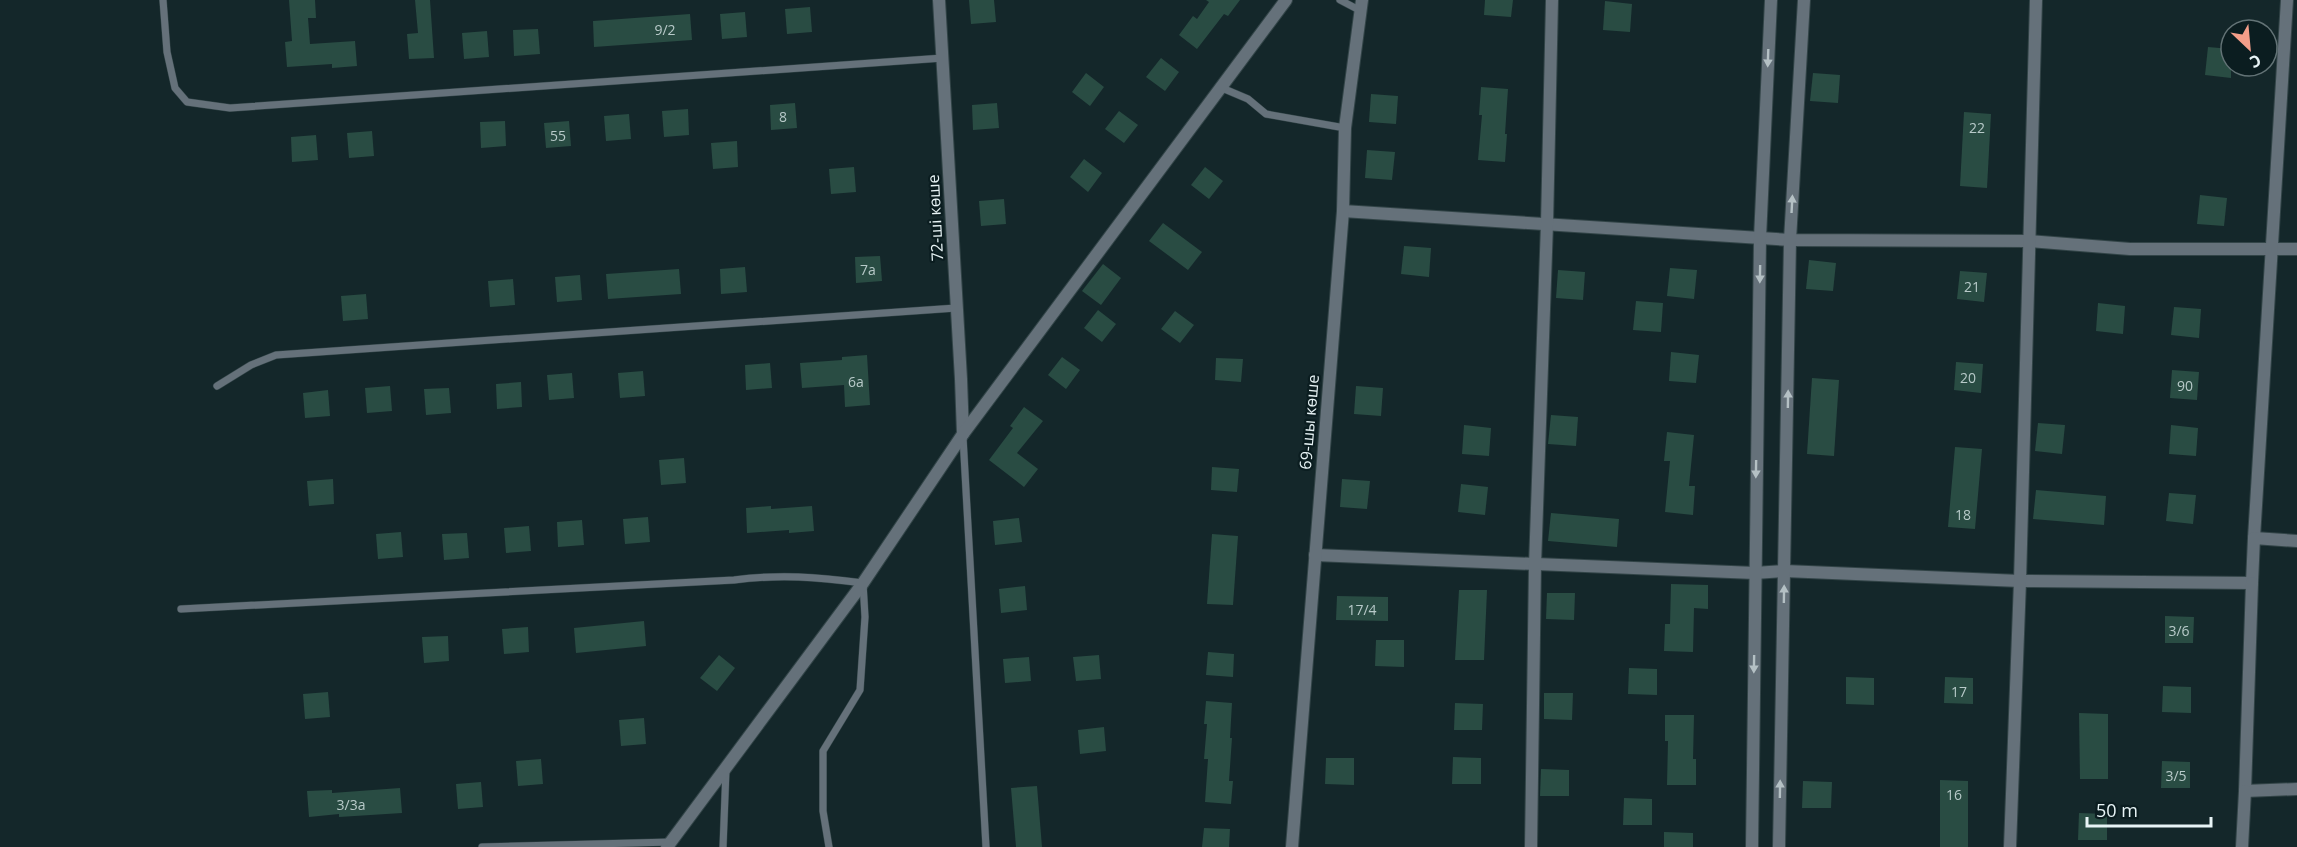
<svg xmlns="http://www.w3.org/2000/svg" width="2297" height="847" font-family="'Open Sans',sans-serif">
  <rect width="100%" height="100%" fill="#14272a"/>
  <g fill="#294c43">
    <path d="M289,0H315L316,18H308L310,44L355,41L357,66L332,68V64L287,67L285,42L292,41Z"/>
    <path d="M415,0H430L434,58L409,59L407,34L418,33Z"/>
    <path d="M969,0H994L996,22L971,24Z"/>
    <path d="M1206,0H1240L1228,16L1224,14L1197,49L1179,35L1193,16L1197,19L1209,2Z"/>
    <path d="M1485,0H1513L1511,17L1484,15Z"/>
    <path d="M1605,1L1632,4L1630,32L1603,30Z"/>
    <path d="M810,7L812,32L787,34L785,9Z"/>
    <path d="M745,12L747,37L722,39L720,14Z"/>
    <path d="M690,14L692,40L594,47L593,21Z"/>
    <path d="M538,29L540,54L514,56L513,30Z"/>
    <path d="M487,31L489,57L464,59L462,33Z"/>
    <path d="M2208,47L2231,49V78L2205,75Z"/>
    <path d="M1161,58L1179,72L1165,91L1146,77Z"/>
    <path d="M1086,73L1104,87L1090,106L1072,92Z"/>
    <path d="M1813,73L1840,75L1838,103L1810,101Z"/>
    <path d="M1481,87L1508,89L1505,134H1507L1505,162L1478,160L1482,115H1479Z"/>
    <path d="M1371,94L1398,96L1396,124L1369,122Z"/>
    <path d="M795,103L797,128L771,130L770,105Z"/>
    <path d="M997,103L999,128L973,130L972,105Z"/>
    <path d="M688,109L689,135L664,137L662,111Z"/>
    <path d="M1119,111L1138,125L1124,143L1105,129Z"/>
    <path d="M1964,112L1991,114L1987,188L1960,186Z"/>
    <path d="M629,114L631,139L606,141L604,116Z"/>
    <path d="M505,121L506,146L481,148L480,122Z"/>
    <path d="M569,121L571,146L546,148L544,123Z"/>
    <path d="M372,131L374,156L349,158L347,133Z"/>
    <path d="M316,135L318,160L292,162L291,137Z"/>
    <path d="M737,141L738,167L713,169L711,143Z"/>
    <path d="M1367,150L1395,152L1392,180L1365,178Z"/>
    <path d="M1084,159L1102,173L1088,192L1070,177Z"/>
    <path d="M854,167L856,192L831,194L829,169Z"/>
    <path d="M1205,167L1223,181L1209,199L1191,185Z"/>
    <path d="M2200,195L2227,198L2224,226L2197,224Z"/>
    <path d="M1004,199L1006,224L981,226L979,201Z"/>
    <path d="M1163,223L1202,252L1188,270L1149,241Z"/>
    <path d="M1404,246L1431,248L1429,277L1401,274Z"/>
    <path d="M880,256L882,281L856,283L855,257Z"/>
    <path d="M1809,260L1836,263L1833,291L1806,289Z"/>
    <path d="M1103,264L1121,278L1101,305L1082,291Z"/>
    <path d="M745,267L747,292L721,294L720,269Z"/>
    <path d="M1670,268L1697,270L1694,299L1667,296Z"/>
    <path d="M679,269L681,294L608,299L606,274Z"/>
    <path d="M1558,270L1585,272L1583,300L1556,298Z"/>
    <path d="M1960,271L1987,273L1984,302L1957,299Z"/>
    <path d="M580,275L582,300L557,302L555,277Z"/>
    <path d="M513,279L515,305L490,307L488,281Z"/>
    <path d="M366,294L368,319L343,321L341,296Z"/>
    <path d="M1636,301L1663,303L1661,332L1633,330Z"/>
    <path d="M2098,303L2125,306L2123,334L2096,331Z"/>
    <path d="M2174,307L2201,309L2199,338L2171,335Z"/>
    <path d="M1098,310L1116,324L1102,342L1084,328Z"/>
    <path d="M1175,311L1194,325L1180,343L1161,329Z"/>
    <path d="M1671,352L1699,355L1696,383L1669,381Z"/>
    <path d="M867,355L870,405L845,407L844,385L802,388L800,363L842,360V357Z"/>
    <path d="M1062,357L1080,370L1066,389L1048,375Z"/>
    <path d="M1216,358L1243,359L1241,382L1215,380Z"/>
    <path d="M1956,362L1983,364L1981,393L1954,390Z"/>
    <path d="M770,363L772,388L746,390L745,365Z"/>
    <path d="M2172,370L2199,372L2197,400L2170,398Z"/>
    <path d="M643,371L645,396L620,398L618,373Z"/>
    <path d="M572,373L574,398L549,400L547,375Z"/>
    <path d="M1812,378L1839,380L1834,456L1807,454Z"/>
    <path d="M521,382L522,407L497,409L496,384Z"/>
    <path d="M390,386L392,411L367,413L365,388Z"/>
    <path d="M1356,386L1383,388L1381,416L1354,414Z"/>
    <path d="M449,388L451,413L426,415L424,389Z"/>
    <path d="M328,390L330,416L305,418L303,393Z"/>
    <path d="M1024,407L1043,421L1017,453L1038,469L1024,487L989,460L1013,428L1010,426Z"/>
    <path d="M1551,415L1578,417L1576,446L1548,444Z"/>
    <path d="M2038,423L2065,425L2062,454L2035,451Z"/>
    <path d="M1464,425L1491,428L1489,456L1462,454Z"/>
    <path d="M2171,425L2198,428L2196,456L2169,454Z"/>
    <path d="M1667,432L1694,435L1689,486H1695L1693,515L1665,512L1670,461H1664Z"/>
    <path d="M1955,447L1982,449L1975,529L1948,527Z"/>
    <path d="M684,458L686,483L661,485L659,460Z"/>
    <path d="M1212,467L1239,469L1237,492L1211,490Z"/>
    <path d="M333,479L334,504L309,506L307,481Z"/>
    <path d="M1342,479L1370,481L1367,509L1340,507Z"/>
    <path d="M1461,484L1488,487L1485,515L1458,512Z"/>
    <path d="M2036,490L2106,496L2104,525L2033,519Z"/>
    <path d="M2169,493L2196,495L2193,524L2166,521Z"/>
    <path d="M771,506V509L812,506L814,531L789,533V530L747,533L746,508Z"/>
    <path d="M1551,513L1619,519L1617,547L1548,541Z"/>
    <path d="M648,517L650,542L625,544L623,519Z"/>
    <path d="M1019,518L1022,542L995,545L993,521Z"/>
    <path d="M582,520L584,545L558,547L557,522Z"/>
    <path d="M529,526L531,551L506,553L504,528Z"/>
    <path d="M401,532L403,557L378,559L376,534Z"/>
    <path d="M467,533L469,558L444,560L442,534Z"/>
    <path d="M1212,534L1238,536L1233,605L1207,604Z"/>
    <path d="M1671,584L1708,585V609L1694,608L1693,652L1664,651L1665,624H1670Z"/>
    <path d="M1025,586L1027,610L1001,613L999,589Z"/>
    <path d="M1459,590H1487L1484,660H1455Z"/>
    <path d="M1547,593H1575L1574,620L1546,619Z"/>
    <path d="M1337,596L1388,597V621L1336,620Z"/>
    <path d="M2165,616L2194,617L2193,643H2165Z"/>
    <path d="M644,621L646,646L576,653L574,628Z"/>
    <path d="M528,627L529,652L504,654L502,629Z"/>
    <path d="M448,636L449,661L424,663L422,637Z"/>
    <path d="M1376,640H1404V667L1375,666Z"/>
    <path d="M1208,652L1234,654L1233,677L1206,675Z"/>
    <path d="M719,655L735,668L717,691L700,678Z"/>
    <path d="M1099,655L1101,679L1076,681L1073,657Z"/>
    <path d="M1029,657L1031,681L1005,683L1003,659Z"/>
    <path d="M1629,668L1657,669V695L1628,694Z"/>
    <path d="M1846,677L1874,678V705L1846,704Z"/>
    <path d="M1945,677L1973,678V704L1944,703Z"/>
    <path d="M2163,686L2191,687V713L2162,712Z"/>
    <path d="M328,692L330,717L305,719L303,694Z"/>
    <path d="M1544,693H1573L1572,720L1544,719Z"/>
    <path d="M1206,701L1232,703L1230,738H1232L1229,781H1233L1231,804L1205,802L1208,759H1204L1207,724H1204Z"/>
    <path d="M1455,703L1483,704L1482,730H1454Z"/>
    <path d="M2079,713L2108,714V779H2080Z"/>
    <path d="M1665,715H1694L1693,759H1696V785H1667L1668,741H1665Z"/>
    <path d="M644,718L646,744L621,746L619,720Z"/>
    <path d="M1104,727L1106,751L1080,754L1078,730Z"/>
    <path d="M1453,757L1481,758V784H1452Z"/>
    <path d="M1326,758H1354V785L1325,784Z"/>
    <path d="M541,759L543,784L518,786L516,761Z"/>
    <path d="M2162,761L2190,762V788H2161Z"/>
    <path d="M1541,769L1569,770V796H1540Z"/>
    <path d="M1940,780L1968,781V847H1940Z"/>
    <path d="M1803,781L1832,782L1831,808H1802Z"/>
    <path d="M481,782L483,807L458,809L456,784Z"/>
    <path d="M1037,786L1042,847H1016L1011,788Z"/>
    <path d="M400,788L402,813L339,817V814L309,817L307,791L332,790V793Z"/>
    <path d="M1624,798L1652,799V825H1623Z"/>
    <path d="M2079,813L2107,814V840H2078Z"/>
    <path d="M1204,828L1230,829L1229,847H1202Z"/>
    <path d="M1664,832L1693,833V847H1664Z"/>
  </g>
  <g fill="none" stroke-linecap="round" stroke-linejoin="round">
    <defs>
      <g id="service">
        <path d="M163,0L167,52L175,88L187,102L230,108L943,58"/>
        <path d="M1340,0L1361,11"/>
        <path d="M1222,88L1248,99L1266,114L1345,128"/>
        <path d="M217,386L251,365L276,355L956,308"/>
        <path d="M963,437L986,847"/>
        <path d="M181,609L734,580C780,574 817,577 863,583L865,617L860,690L823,751V811L829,847"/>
        <path d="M482,847L671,842"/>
        <path d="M723,847L726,770"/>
      </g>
      <g id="minor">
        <path d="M939,0L961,379L963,434"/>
        <path d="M1343,211L1790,240L2028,241L2130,249H2297"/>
        <path d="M2254,538L2287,0"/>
        <path d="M1315,555L1755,573L1785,571L2020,581L2252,583L2254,538L2297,541"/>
        <path d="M2252,583L2245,791L2297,789"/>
        <path d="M667,847L863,583L963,434L1286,0"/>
        <path d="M1292,847L1343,211L1345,128L1362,0"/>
        <path d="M1531,847L1535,565L1547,224L1552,0"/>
        <path d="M1752,847L1760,238L1771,0"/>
        <path d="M1779,847L1790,240L1804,0"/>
        <path d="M2010,847L2020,581L2036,0"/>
        <path d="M2242,847L2245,791"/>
      </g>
    </defs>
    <use href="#service" stroke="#324447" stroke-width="8"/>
    <use href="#minor" stroke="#324447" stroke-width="14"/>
    <use href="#service" stroke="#65717a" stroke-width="7"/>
    <use href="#minor" stroke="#65717a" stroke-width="12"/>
  </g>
  <defs><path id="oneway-solid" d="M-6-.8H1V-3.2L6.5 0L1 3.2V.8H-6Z" transform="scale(1.5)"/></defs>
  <g fill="#b4c0c4">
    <use href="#oneway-solid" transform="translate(1768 58) rotate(92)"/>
    <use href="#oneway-solid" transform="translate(1792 204) rotate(-87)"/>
    <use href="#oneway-solid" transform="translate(1760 274) rotate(91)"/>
    <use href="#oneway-solid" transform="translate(1788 399) rotate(-89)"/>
    <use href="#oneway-solid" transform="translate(1756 469) rotate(91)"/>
    <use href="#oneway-solid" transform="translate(1784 594) rotate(-89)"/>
    <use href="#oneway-solid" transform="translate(1754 664) rotate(91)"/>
    <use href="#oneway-solid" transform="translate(1780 789) rotate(-89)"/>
  </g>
  <g text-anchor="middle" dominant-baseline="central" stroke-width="4.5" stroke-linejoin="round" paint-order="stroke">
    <g font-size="14" fill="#b8cac9">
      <text x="665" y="29">9/2</text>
      <text x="783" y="116">8</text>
      <text x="1977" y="127">22</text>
      <text x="558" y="135">55</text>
      <text x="868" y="269">7а</text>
      <text x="1972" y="286">21</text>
      <text x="1968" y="377">20</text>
      <text x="856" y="381">6а</text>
      <text x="2185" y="385">90</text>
      <text x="1963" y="514">18</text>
      <text x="1362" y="609">17/4</text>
      <text x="2179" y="630">3/6</text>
      <text x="1959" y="691">17</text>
      <text x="2176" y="775">3/5</text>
      <text x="1954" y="794">16</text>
      <text x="351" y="804">3/3а</text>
    </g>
    <g font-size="16" fill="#e8f4f6" stroke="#0b1d20">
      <text transform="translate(935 218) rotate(-93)">72-ші көше</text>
      <text transform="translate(1309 422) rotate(-85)">69-шы көше</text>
    </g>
  </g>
  <g transform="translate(2249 48) rotate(154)"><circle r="28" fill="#0b1d20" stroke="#637376" stroke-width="1.5"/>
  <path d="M0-4.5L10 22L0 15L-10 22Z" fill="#f49e89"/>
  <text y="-9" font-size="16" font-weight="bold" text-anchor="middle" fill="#e8f4f6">С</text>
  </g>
  <path d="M2087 817v9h124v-9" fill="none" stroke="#e8f4f6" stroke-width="3"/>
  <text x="2096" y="817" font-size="18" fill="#e8f4f6" stroke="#0b1d20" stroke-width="4.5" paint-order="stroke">50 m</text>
</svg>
